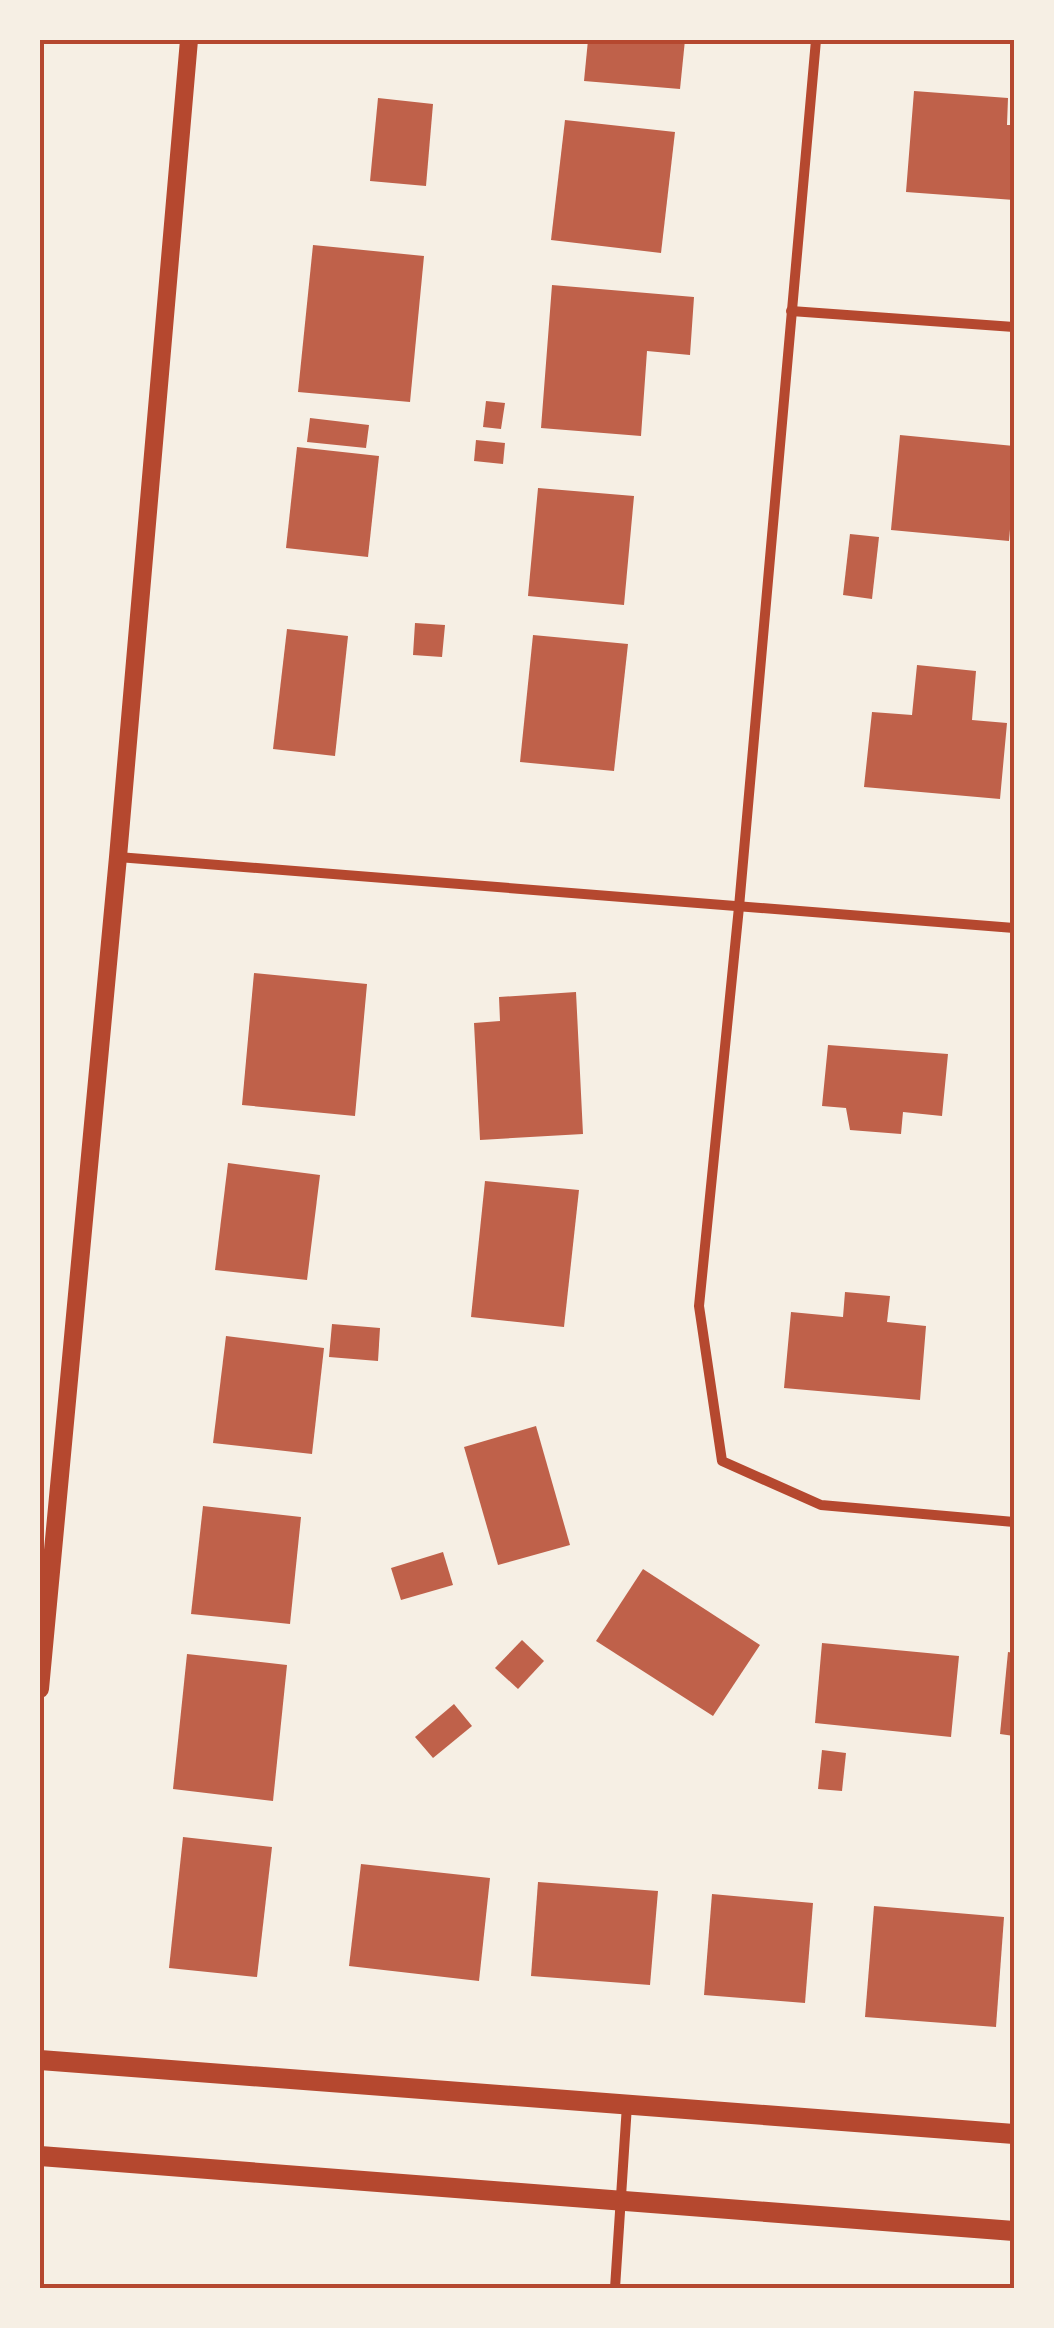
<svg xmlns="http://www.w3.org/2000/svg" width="1054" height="2328" font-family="Poppins,sans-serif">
  <rect width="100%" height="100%" fill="#f6efe4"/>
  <g fill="#bf614a">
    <path d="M588,40H685L680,89L584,81Z"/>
    <path d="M914,91L1008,98L1007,125H1014V200L906,192Z"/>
    <path d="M378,98L433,104L426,186L370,181Z"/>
    <path d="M565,120L675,132L661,253L551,240Z"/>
    <path d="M313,245L424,256L410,402L298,392Z"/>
    <path d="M552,285L694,297L690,355L647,351L641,436L541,428Z"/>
    <path d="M486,401L505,403L501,429L483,427Z"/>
    <path d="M310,418L369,425L366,448L307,442Z"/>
    <path d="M900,435L1014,446V484L1009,541L891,530Z"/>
    <path d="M476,440L505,443L503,464L474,461Z"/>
    <path d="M297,447L379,456L368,557L286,548Z"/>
    <path d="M538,488L634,496L624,605L528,596Z"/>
    <path d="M850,534L879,537L872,599L843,595Z"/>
    <path d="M415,623L445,625L442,657L413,655Z"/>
    <path d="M287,629L348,636L335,756L273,749Z"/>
    <path d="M533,635L628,644L614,771L520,762Z"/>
    <path d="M917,665L976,671L972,720L1007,723L1000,799L864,787L872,712L912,715Z"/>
    <path d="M254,973L367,984L355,1116L242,1105Z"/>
    <path d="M576,992L583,1134L480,1140L474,1023L500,1021L499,997Z"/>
    <path d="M828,1045L948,1054L942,1116L903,1112L901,1134L850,1130L846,1108L822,1106Z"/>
    <path d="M228,1163L320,1175L307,1280L215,1270Z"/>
    <path d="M485,1181L579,1190L564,1327L471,1317Z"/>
    <path d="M845,1292L890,1296L887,1322L926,1326L920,1400L784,1388L791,1312L843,1317Z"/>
    <path d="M332,1324L380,1328L378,1361L329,1357Z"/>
    <path d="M226,1336L324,1348L312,1454L213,1443Z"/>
    <path d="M536,1426L570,1545L498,1565L464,1447Z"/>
    <path d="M203,1506L301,1517L290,1624L191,1614Z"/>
    <path d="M443,1552L453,1585L401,1600L391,1568Z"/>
    <path d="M643,1569L760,1645L713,1716L596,1641Z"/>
    <path d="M522,1640L544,1661L518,1689L495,1668Z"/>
    <path d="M822,1643L959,1656L951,1737L815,1723Z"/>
    <path d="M1008,1652L1014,1653V1736L1000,1734Z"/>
    <path d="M187,1654L287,1665L273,1801L173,1789Z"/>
    <path d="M454,1704L472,1726L433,1758L415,1737Z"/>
    <path d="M822,1750L846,1753L842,1791L818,1789Z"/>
    <path d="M183,1837L272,1847L257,1977L169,1968Z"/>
    <path d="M361,1864L490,1878L479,1981L349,1966Z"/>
    <path d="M538,1882L658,1891L650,1985L531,1976Z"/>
    <path d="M712,1894L813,1903L805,2003L704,1995Z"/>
    <path d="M874,1906L1004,1917L996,2027L865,2017Z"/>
  </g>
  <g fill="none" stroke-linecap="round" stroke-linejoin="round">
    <g stroke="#b5482f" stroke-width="10">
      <path d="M816,40L739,907L699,1306L722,1461L821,1505L1014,1522"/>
      <path d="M791,311L1014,327"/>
      <path d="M118,857L1014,928"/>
      <path d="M615,2288L627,2105"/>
    </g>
    <path stroke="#b5482f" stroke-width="18" d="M40,1689L118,857L189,40"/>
    <g stroke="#b5482f" stroke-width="20">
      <path d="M40,2060L1014,2134"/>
      <path d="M40,2156L1014,2231"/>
    </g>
  </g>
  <rect width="1054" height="2328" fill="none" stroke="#f6efe4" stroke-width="85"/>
  <rect x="42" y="42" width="970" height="2244" fill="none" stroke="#b5482f" stroke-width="4"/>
</svg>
